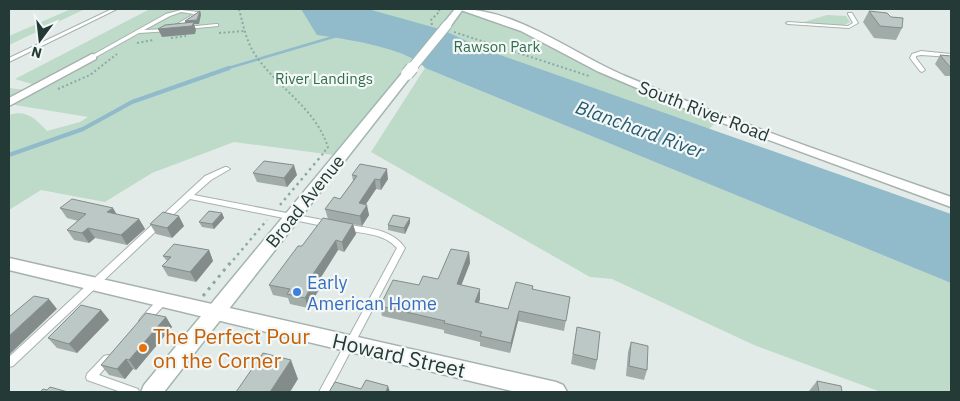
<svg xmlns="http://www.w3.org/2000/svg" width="960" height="401" font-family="'IBM Plex Sans',sans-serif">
  <rect width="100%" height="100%" fill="#e3ebe8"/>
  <g fill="#bedac9">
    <path d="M71,9H85L9,45V36Z"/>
    <path d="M150,9H462L483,12L616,76L720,118L691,147L427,50L341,156L234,142L152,173L105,202L41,190L9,210V115C26,109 36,119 47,131L80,122L88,117L9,104V88L25,90L32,84L15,79Z"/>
    <path d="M827,15L846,16L850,22C841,29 815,26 804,22Z"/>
    <path d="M425,68L951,283V392H881L754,345L612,279L590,277L371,152Z"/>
  </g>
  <path fill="#91baca" d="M301,9H368L443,30L486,50L951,214V283L425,68C411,49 342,38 317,35Z"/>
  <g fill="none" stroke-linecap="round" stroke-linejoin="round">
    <path stroke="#91baca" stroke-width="2.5" d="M225,69L340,35"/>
    <path stroke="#91baca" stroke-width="4" d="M9,155L83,129L132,102L229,68"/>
    <defs>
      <g id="service">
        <path d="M112,9H117L9,62V58Z"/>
        <path d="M181,10L198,12L200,13L174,29H172V27L194,14L181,12L170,16L144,30L168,29H170V31L139,33L94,58L89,57L166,14Z"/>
        <path d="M848,13H852L858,23L849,28L788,24L786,23L788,22L848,26L853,23L848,14Z"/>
        <path d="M216,24H218V26L187,29L185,28L187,27Z"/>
        <path d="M921,51L951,54V57L921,55L916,56V58L925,70L922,72L920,71L910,58L912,54Z"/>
        <path d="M225,167H227L230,169L211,180L194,195L328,221L332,224L328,227L190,199L13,366L9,367V357L205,176Z"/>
        <path d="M344,224C365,228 392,228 405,248L329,392H319L397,248C383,232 360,234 341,229L340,227L341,225Z"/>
        <path d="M163,296L166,297L168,300L166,303L147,324L144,325L141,324L139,321L141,318L160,297Z"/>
        <path d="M108,355L112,356L113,359L99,375L138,389L139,392H121L87,380L86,377L87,374L104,356Z"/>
      </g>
      <path id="minor" d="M92,54L96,55V59L9,106V98Z"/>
      <g id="tertiary">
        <path d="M458,9C518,9 571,53 625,76C732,121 842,159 951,197V207L698,114L597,71L521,31Z"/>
        <path d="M9,258L556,382L563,385L567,392H516L9,270Z"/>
      </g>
      <g id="secondary">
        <path d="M455,9H463L450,27H444L442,25Z"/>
        <path d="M407,71L412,74L411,76L164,392H141L144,385L403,72Z"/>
      </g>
    </defs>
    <use href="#service" stroke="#a6b2af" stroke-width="2"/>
    <use href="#minor" stroke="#a6b2af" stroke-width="3"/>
    <use href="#tertiary" stroke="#a6b2af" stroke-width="3"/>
    <use href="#secondary" stroke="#a2b6b1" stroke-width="3"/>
    <g stroke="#87aba4" stroke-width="2" stroke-dasharray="2 2.5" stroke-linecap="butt">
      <path d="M239,9C243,24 246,40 254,53C276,87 315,107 328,147L321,156"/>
      <path d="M432,25L431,20L440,11L438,9"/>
      <path d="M454,32L589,76"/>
      <path d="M219,33L244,31"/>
      <path d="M171,38L186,36"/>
      <path d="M137,43L153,40"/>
      <path d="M58,89L90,75L117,54"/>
    </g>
    <g stroke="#87aba4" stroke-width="2.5" stroke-dasharray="2.5 4" stroke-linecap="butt">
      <path d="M280,205L322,155"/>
      <path d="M229,265L267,220"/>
    </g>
    <path stroke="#87aba4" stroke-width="3" stroke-dasharray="3 5" stroke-linecap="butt" d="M203,296L230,263"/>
    <use href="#service" fill="#fff" fill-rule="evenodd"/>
    <use href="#minor" fill="#fff" fill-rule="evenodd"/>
    <use href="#tertiary" fill="#fff" fill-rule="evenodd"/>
    <use href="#secondary" fill="#fff" fill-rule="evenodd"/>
    <defs>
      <path id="secondary-bridge-far1" d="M411,69L447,25"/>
      <path id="secondary-bridge" d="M407,74L412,68"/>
    </defs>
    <use href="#secondary-bridge-far1" stroke="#a2b6b1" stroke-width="11" stroke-linecap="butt"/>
    <use href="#secondary-bridge" stroke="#a2b6b1" stroke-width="14" stroke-linecap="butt"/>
    <use href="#secondary-bridge-far1" stroke="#fff" stroke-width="9"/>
    <use href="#secondary-bridge" stroke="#fff" stroke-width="12"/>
  </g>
  <g fill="#a1aca9">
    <path d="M869,11L902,28L896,40L874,38L863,22Z"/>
    <path d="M940,55L951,56V76H945L935,64Z"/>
    <path d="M253,173L297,175L287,187L257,182Z"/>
    <path d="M352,175L388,179L381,190L376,189L366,204L369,215L362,226L328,219L325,209L340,199L353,181Z"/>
    <path d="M60,208L117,214L139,219L145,229L127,245L95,238L89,243L74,240L67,230L78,221L67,218Z"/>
    <path d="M222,213L224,218L214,229L202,227L199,222Z"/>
    <path d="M410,223L405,234L388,230V225Z"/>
    <path d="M150,224L184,226L172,238L156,234Z"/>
    <path d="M353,224L356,234L344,252L338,250L318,282L320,288L308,308L290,304L288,298L273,295L269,285L302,246Z"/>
    <path d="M209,250L213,261L196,282L168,276L162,266L167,261L163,256Z"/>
    <path d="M469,252L470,263L461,285L480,299L479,303L508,309L533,286V290L570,297L564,331L518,321L510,353L480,346V342L444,333V330L382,316L380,306L419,285L438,279Z"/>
    <path d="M101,310L109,320L77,353L57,348L48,338Z"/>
    <path d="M166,317L172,327L136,370L133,369L125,379L109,375L101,365Z"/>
    <path d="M577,327L597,360L595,370L571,364Z"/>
    <path d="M631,342L647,370L644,380L626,376L628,352Z"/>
    <path d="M817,381L842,392H810L809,391Z"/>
  </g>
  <g fill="#838c8a">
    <path d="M200,11L201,15L199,24H194L196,30L195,34L162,37L158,29L186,25L185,21Z"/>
    <path d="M294,165L297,175L287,187L284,178Z"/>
    <path d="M387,169L388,179L381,190L380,180Z"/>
    <path d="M375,179L376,189L360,213L359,203Z"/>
    <path d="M367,205L369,215L362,226L360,216Z"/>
    <path d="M113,208L119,218L107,212Z"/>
    <path d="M222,213L224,218L214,229L212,224Z"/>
    <path d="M179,216L184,226L172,238L167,228Z"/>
    <path d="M410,218V223L405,234L404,228Z"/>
    <path d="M139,219L145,229L127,245L121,235Z"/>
    <path d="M353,224L356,234L344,252L342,242Z"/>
    <path d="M88,228L95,238L89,243L82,233Z"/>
    <path d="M336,240L338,250L318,282L320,288L308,308L305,298L311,277Z"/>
    <path d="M209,250L213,261L196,282L190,272Z"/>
    <path d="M469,252L470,263L458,294L457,284Z"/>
    <path d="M480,289V299L475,312V302Z"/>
    <path d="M49,299L57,309L9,355V336Z"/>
    <path d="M101,310L109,320L77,353L69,344Z"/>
    <path d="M519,311L518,321L510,353L511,343Z"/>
    <path d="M166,317L172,327L136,370L129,360Z"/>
    <path d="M126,359L133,369L125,379L117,369Z"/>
    <path d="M291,360L298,379L290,392H270Z"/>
    <path d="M388,386L390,392H386Z"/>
  </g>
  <g fill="#bbc8c5" stroke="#838c8a">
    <path d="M200,11L197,20L185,21Z"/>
    <path d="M869,11L887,13L891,17L903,18L902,28L880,26Z"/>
    <path d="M194,22L192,26L158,29L165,25Z"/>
    <path d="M940,55L951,56V67H950Z"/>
    <path d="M264,161L294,165L284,178L253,173Z"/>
    <path d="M360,164L387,169L380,180L375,179L359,203L367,205L360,216L325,209L334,197L340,199L357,176L352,175Z"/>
    <path d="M72,199L113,208L107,212L139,219L121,235L88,228L82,233L67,230L86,214L60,208Z"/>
    <path d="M209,211L222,213L212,224L199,222Z"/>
    <path d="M163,212L179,216L167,228L150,224Z"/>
    <path d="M393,215L410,218L404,228L388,225Z"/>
    <path d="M323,218L353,224L342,242L336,240L311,277L316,278L305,298L287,294L290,289L269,285L298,246H302Z"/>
    <path d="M174,244L209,250L190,272L162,266L171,257L163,256Z"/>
    <path d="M451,249L469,252L457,284L480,289L475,302L508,309L516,282L533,286L532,289L570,297L566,321L519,311L511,343L480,336L482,332L444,323L445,321L380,306L393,280L419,285L423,276L438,279Z"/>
    <path d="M34,296L49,299L9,336V317Z"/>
    <path d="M81,305L101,310L69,344L48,338Z"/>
    <path d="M146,313L166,317L129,360L126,359L117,369L101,365Z"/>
    <path d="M577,327L600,332L597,360L573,354Z"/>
    <path d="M631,342L648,346L647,370L629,366Z"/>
    <path d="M263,353L291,360L270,392H236Z"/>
    <path d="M366,380L388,386L386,392H329L335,382L361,389Z"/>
    <path d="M817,381L841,386L842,392H819Z"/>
    <path d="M50,387L68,392H40L43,389L47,390Z"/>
  </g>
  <circle fill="#3f7fe0" stroke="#f3f8f6" stroke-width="2" cx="297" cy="292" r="5"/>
  <circle fill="#e8710a" stroke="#f3f8f6" stroke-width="2" cx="143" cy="348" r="5"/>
  <g text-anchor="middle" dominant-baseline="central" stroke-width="4.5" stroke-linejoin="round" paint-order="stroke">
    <g font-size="15" fill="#336d51" stroke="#f3f8f6">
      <text x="497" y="46">Rawson Park</text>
      <text x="324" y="78">River Landings</text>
    </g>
    <g font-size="18" fill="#243a37" stroke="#f3f8f6">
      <text transform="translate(704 111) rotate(21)">South River Road</text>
      <text transform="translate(305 201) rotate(-51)">Broad Avenue</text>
    </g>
    <g font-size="18" fill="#366cbe" stroke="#f3f8f6" text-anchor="start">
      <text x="307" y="282">Early<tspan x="307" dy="21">American Home</tspan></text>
    </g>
    <g font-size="19" font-style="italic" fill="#255a70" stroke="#f3f8f6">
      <text transform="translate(640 129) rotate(20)">Blanchard River</text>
    </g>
    <g font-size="21" fill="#c56008" stroke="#f3f8f6" text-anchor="start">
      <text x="153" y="336">The Perfect Pour<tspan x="153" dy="24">on the Corner</tspan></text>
    </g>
    <g font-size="21" fill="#243a37" stroke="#f3f8f6">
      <text transform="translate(399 355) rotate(13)">Howard Street</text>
    </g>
  </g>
  <rect width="960" height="401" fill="none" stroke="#243a37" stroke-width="20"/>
  <g transform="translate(40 40) rotate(195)" stroke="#f3f8f6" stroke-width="4" paint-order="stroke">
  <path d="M0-4L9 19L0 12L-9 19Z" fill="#243a37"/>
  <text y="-8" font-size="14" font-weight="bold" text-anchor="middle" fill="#243a37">N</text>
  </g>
</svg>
